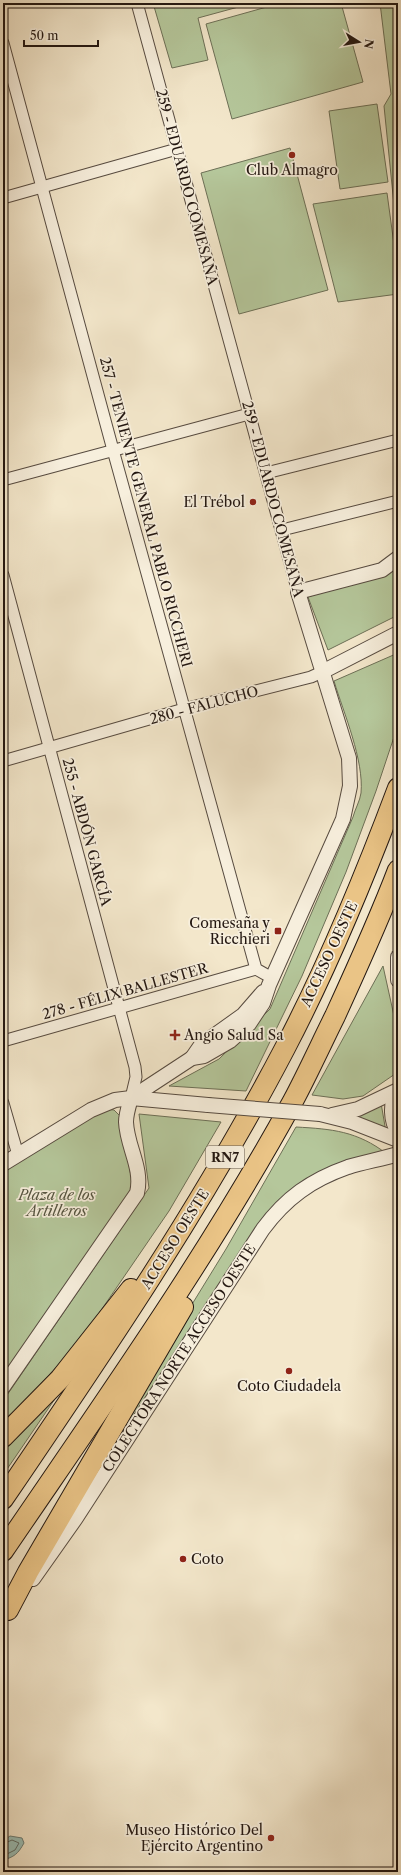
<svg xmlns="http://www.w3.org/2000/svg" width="401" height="1875" font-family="'Libre Caslon Text',serif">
  <rect width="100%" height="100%" fill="#f3e7cb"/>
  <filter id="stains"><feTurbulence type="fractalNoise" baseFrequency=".005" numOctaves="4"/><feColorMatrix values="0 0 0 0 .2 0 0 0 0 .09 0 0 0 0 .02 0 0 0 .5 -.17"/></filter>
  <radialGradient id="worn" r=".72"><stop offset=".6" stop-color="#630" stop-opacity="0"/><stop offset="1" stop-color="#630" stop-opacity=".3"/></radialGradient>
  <g fill="#b5c79b" stroke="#6c6f56">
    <path d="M153,3H253L198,18L208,60L172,68Z"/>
    <path d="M281,3H341L363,82L232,119L206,24Z"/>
    <path d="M380,3H398V211L394,205L384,106L391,94Z"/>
    <path d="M377,104L388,182L340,189L329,111Z"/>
    <path d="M290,148L328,290L239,314L201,173Z"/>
    <path d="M387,193L398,274V294L338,302L313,204Z"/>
    <path d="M398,567V615L328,650L308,597Z"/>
    <path d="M398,653V725L376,791L346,872L302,976L246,1091L169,1086L219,1059L270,1009L353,817C355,809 360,801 361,793C364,760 344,714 334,681Z"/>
    <path d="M383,966L398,1034V1069L395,1074L363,1096L343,1099L312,1095Z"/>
    <path d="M381,1103L386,1132L346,1116Z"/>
    <path d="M105,1109L114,1110L120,1116L133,1187L3,1378V1172Z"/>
    <path d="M139,1114L221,1122L169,1211L80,1341L19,1408L3,1420V1401L149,1188Z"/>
    <path d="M296,1127C332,1129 357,1131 387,1154L277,1202L75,1513L167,1345L226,1249Z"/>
    <path d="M61,1390L3,1475V1445Z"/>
  </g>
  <path fill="#9bbfb7" stroke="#6b7c75" d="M10,1836L22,1838L24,1843C18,1854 14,1857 3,1860V1841Z"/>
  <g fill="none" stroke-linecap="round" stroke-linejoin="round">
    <path stroke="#5f6b64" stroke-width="1" d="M3,1844L12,1840L19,1843L15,1850L3,1856"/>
    <defs>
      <g id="minor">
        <path d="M137,3L298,592"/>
        <path d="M3,43L113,450L256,969L272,978"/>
        <path d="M3,198L177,149"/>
        <path d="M266,473L398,440"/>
        <path d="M3,480L249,414"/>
        <path d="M282,530L398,501"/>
        <path d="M3,575L135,1067L136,1077L131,1098"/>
        <path d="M3,761L184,709L311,677L322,672"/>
        <path d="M3,1041L256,969"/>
        <path d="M3,1103L18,1155"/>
      </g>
      <g id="tertiary">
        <path d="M322,672L398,633"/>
        <path d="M398,957V980"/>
        <path d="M192,1058L201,1045L243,1015L263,992"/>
        <path d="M398,1091C389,1103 391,1121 398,1133"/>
        <path d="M131,1098L208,1105"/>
        <path d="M320,1114L352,1122L398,1140"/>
        <path d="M332,1115L358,1109L398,1090"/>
        <path d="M3,1164L91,1110L115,1100L131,1098L192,1058L204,1056L230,1041L249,1024L263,1003L269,985L343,819L350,786L349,758L298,592L382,570L398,558"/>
        <path d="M3,1387L137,1193C143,1168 127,1147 126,1122C126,1114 129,1105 131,1098"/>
        <path d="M33,1579L76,1518L263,1229C286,1198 311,1180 348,1167C364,1162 382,1159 398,1154"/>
      </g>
      <g id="motorway">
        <path d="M3,1437L60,1379L131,1289"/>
        <path d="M3,1499C103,1352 203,1205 285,1048C329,964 365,876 398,788"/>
        <path d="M3,1551C103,1404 207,1258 293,1101C308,1073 321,1044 335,1016C357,968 379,920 398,870"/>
        <path d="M8,1610L28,1572L183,1307"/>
      </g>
    </defs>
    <use href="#minor" stroke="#574b40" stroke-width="13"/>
    <use href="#tertiary" stroke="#574b40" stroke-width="16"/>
    <use href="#motorway" stroke="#231711" stroke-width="22"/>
    <use href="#minor" stroke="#f7efdd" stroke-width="11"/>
    <use href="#tertiary" stroke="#f7efdd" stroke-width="14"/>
    <use href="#motorway" stroke="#eac486" stroke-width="20"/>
    <defs>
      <path id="tertiary-bridge" d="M208,1105L320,1114"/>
    </defs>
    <use href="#tertiary-bridge" stroke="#574b40" stroke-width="16" stroke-linecap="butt"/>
    <use href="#tertiary-bridge" stroke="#f7efdd" stroke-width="14"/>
  </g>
  <g fill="#8f2418" stroke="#f7efdd" stroke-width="1.5">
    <circle cx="292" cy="155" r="4"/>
    <circle cx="253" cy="502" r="4"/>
    <rect x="274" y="927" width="8" height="8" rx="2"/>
    <path d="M173 1029h4v4h4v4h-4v4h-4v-4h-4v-4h4z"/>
    <circle cx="289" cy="1371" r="4"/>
    <circle cx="183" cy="1559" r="4"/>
    <circle cx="271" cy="1838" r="4"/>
  </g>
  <g text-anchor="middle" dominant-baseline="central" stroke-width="3.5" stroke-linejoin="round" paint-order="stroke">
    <rect fill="#f7efdd" stroke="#63584e" stroke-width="1" x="206" y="1146" width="38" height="22" rx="3"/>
    <g font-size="13" font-weight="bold" fill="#231711">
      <text x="225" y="1157">RN7</text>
    </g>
    <g font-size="14" fill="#231711" stroke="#f7efdd" text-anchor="end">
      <text x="292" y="170" text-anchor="middle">Club Almagro</text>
      <text x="245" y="502">El Trébol</text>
      <text x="270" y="923">Comesaña y<tspan x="270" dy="16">Ricchieri</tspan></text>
      <text x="184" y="1035" text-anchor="start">Angio Salud Sa</text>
      <text x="289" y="1386" text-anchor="middle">Coto Ciudadela</text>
      <text x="191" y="1559" text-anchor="start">Coto</text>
      <text x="263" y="1830">Museo Histórico Del<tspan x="263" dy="16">Ejército Argentino</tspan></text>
    </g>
    <g font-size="14" fill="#231711" stroke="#f7efdd">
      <text transform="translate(187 187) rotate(75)">259 - EDUARDO COMESAÑA</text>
      <text transform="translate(273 499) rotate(75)">259 - EDUARDO COMESAÑA</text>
      <text transform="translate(146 512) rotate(75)">257 - TENIENTE GENERAL PABLO RICCHERI</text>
      <text transform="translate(204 705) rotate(-15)">280 - FALUCHO</text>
      <text transform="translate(87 832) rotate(75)">255 - ABDÓN GARCÍA</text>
      <text transform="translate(329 954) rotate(-65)">ACCESO OESTE</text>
      <text transform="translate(125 991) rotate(-16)">278 - FÉLIX BALLESTER</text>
      <text transform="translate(175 1239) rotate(-58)">ACCESO OESTE</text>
      <text transform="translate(179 1358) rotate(-57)">COLECTORA NORTE ACCESO OESTE</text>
    </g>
    <g font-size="14" font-style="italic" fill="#565541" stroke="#f7efdd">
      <text x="57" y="1195">Plaza de los<tspan x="57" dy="16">Artilleros</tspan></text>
    </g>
  </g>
  <rect width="401" height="1875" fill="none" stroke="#f3e7cb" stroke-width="16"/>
  <rect x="4" y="4" width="393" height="1867" fill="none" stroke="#231711" stroke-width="2"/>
  <rect x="8" y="8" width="385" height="1859" fill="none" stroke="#231711"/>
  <g transform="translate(359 42) rotate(101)" stroke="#f7efdd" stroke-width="3" paint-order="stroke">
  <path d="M0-3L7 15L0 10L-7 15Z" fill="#231711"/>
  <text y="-6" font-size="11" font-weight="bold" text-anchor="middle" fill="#231711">N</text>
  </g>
  <path d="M24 40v6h74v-6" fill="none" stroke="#231711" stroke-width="2"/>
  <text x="30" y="40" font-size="12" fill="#231711" stroke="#f7efdd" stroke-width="3" paint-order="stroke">50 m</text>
  <rect width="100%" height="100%" filter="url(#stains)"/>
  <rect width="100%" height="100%" fill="url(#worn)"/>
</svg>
